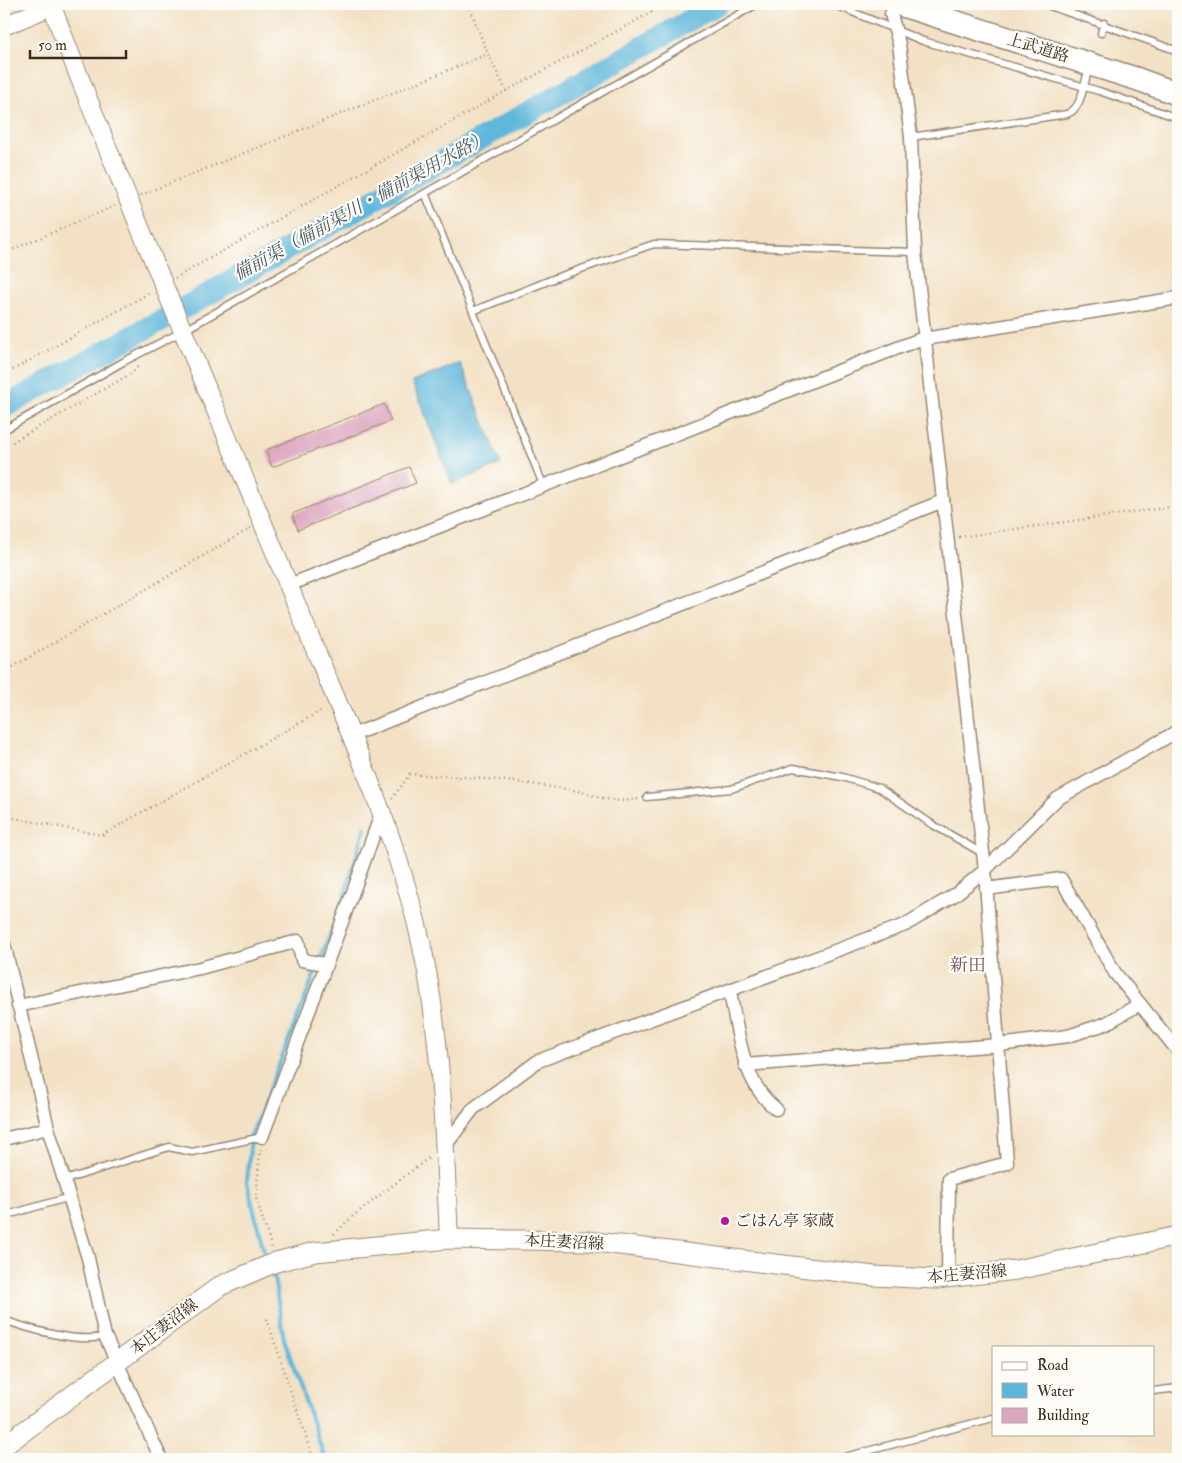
<svg xmlns="http://www.w3.org/2000/svg" width="1182" height="1463" font-family="'IM FELL Double Pica','Noto Serif JP',serif">
  <rect width="100%" height="100%" fill="#fdfcf7"/>
  <filter id="ink" filterUnits="userSpaceOnUse"><feTurbulence type="fractalNoise" baseFrequency=".02" numOctaves="2"/><feDisplacementMap in="SourceGraphic" scale="10" xChannelSelector="R" yChannelSelector="G"/><feConvolveMatrix kernelMatrix="1 2 1 2 8 2 1 2 1" color-interpolation-filters="sRGB"/></filter>
  <filter id="wash" filterUnits="userSpaceOnUse"><feTurbulence type="fractalNoise" baseFrequency=".0096" numOctaves="4" result="noise"/><feDisplacementMap in="SourceGraphic" scale="20" xChannelSelector="R" yChannelSelector="G"/><feGaussianBlur stdDeviation="1.12" result="paint"/><feColorMatrix in="noise" values="0 0 0 0 0 0 0 0 0 0 0 0 0 0 0 0 0 1.4 0 .05"/><feComposite in="paint" operator="in"/></filter>
  <g filter="url(#wash)">
    <rect width="100%" height="100%" fill="#f3e1c5"/>
    <path fill="#5eb7db" stroke="#4c707c" d="M460,363L501,464L452,484L412,382Z"/>
    <g fill="none" stroke-linecap="round" stroke-linejoin="round">
      <g stroke="#5eb7db" stroke-width="4">
        <path d="M266,1260L247,1182L251,1136L342,904L365,828"/>
        <path d="M271,1270L274,1277L284,1339L325,1459"/>
      </g>
      <path stroke="#5eb7db" stroke-width="22" d="M4,407L198,300L718,4"/>
    </g>
    <g id="blocks">
      <g fill="#dda6c0">
        <path d="M384,404L391,421L272,467L266,450Z"/>
        <path d="M409,467L416,483L298,530L292,514Z"/>
      </g>
    </g>
  </g>
  <g filter="url(#ink)">
    <use href="#blocks" fill-opacity="0" stroke="#978672" stroke-width="1"/>
    <g fill="none" stroke-linecap="round" stroke-linejoin="round">
      <defs>
        <g id="lane">
          <path d="M833,4L923,41L1099,91L1178,118"/>
          <path d="M1044,4L1178,51"/>
          <path d="M1101,33L1104,23"/>
          <path d="M911,137L1067,114C1081,109 1083,88 1087,75"/>
          <path d="M425,193L544,487"/>
          <path d="M473,311L558,277L654,244L915,252"/>
          <path d="M4,430L123,362L183,331L757,4"/>
          <path d="M647,797L731,789L793,768L842,777L879,788L930,823L982,853"/>
          <path d="M65,1180L169,1147L192,1152L262,1137"/>
          <path d="M4,1216L70,1197"/>
          <path d="M4,1320C29,1329 79,1344 105,1336"/>
          <path d="M1153,1391L1178,1388"/>
          <path d="M837,1459L993,1418"/>
        </g>
        <g id="street">
          <path d="M891,14L899,44L911,137L915,252L985,870L1007,1163L949,1179L948,1278"/>
          <path d="M289,585L918,340L1178,298"/>
          <path d="M350,736L943,501"/>
          <path d="M986,889L1061,879L1115,973L1178,1051"/>
          <path d="M4,944L48,1128L88,1258L105,1336L161,1459"/>
          <path d="M730,992C738,1031 742,1083 776,1109"/>
          <path d="M18,1006L200,968L298,941L302,960L325,964"/>
          <path d="M745,1065L999,1045L1068,1036L1105,1024L1140,1004"/>
          <path d="M262,1137C302,1029 343,922 381,814"/>
          <path d="M4,1139L48,1128"/>
          <path d="M445,1146L473,1109L538,1061L905,925L956,894L985,870L1057,799L1178,731"/>
        </g>
        <g id="secondary">
          <path d="M51,4C128,206 215,405 297,606C340,710 389,815 417,925C442,1024 444,1137 449,1239"/>
          <path d="M4,26L51,6"/>
        </g>
        <path id="primary" d="M4,1446L220,1286L276,1262L315,1252L449,1239L587,1241L874,1276L936,1279L1016,1270L1178,1236"/>
        <path id="highway" d="M898,4L1137,79L1178,94"/>
      </defs>
      <use href="#lane" stroke="#978672" stroke-width="9"/>
      <use href="#street" stroke="#978672" stroke-width="15"/>
      <use href="#secondary" stroke="#978672" stroke-width="20"/>
      <use href="#primary" stroke="#978672" stroke-width="21"/>
      <use href="#highway" stroke="#978672" stroke-width="25"/>
      <g stroke="#978672" stroke-width="2.5" stroke-dasharray="1 4" stroke-linecap="butt">
        <path d="M468,4L488,54"/>
        <path d="M141,195L488,54L506,91"/>
        <path d="M4,253L115,206"/>
        <path d="M175,278L506,91L667,4"/>
        <path d="M4,375L151,292"/>
        <path d="M4,447L132,373L139,365"/>
        <path d="M959,537L1178,506"/>
        <path d="M4,672L251,528"/>
        <path d="M392,799L410,774C432,776 454,776 475,778C506,780 537,785 567,789C596,793 606,805 638,799"/>
        <path d="M4,816L102,835L324,709"/>
        <path d="M260,1149L256,1198L272,1249"/>
        <path d="M334,1234L353,1216L431,1156"/>
        <path d="M267,1319L313,1459"/>
      </g>
      <use href="#lane" stroke="#fff" stroke-width="6"/>
      <use href="#street" stroke="#fff" stroke-width="12"/>
      <use href="#secondary" stroke="#fff" stroke-width="18"/>
      <use href="#primary" stroke="#fff" stroke-width="19"/>
      <use href="#highway" stroke="#fff" stroke-width="22"/>
    </g>
  </g>
  <circle fill="#b5179e" stroke="#fdfcf7" stroke-width="2" cx="725" cy="1221" r="5"/>
  <g text-anchor="middle" dominant-baseline="central" stroke-width="4.5" stroke-linejoin="round" paint-order="stroke">
    <g font-size="16" fill="#3b2a1e" stroke="#fdfcf7">
      <text transform="translate(1038 48) rotate(17)">上武道路</text>
      <text transform="translate(564 1242) rotate(3)">本庄妻沼線</text>
      <text transform="translate(967 1274) rotate(-5)">本庄妻沼線</text>
      <text transform="translate(164 1327) rotate(-38)">本庄妻沼線</text>
    </g>
    <g font-size="16" fill="#3b2a1e" stroke="#fdfcf7" text-anchor="start">
      <text x="735" y="1221">ごはん亭 家蔵</text>
    </g>
    <g font-size="18" font-style="italic" fill="#475b60" stroke="#fdfcf7">
      <text transform="translate(361 206) rotate(-29)">備前渠（備前渠川・備前渠用水路）</text>
    </g>
    <g font-size="18" fill="#745557" stroke="#fdfcf7">
      <text x="968" y="965">新田</text>
    </g>
  </g>
  <rect width="1182" height="1463" fill="none" stroke="#fdfcf7" stroke-width="20"/>
  <rect x="992" y="1346" width="162" height="90" fill="#fdfcf7" stroke="#afa8a0"/>
  <rect x="1002" y="1362" width="25" height="8" fill="#ffffff" stroke="#afa8a0"/>
  <text x="1037" y="1370" font-size="15" fill="#3b2a1e">Road</text>
  <rect x="1002" y="1383" width="25" height="15" fill="#5eb7db" stroke="#afa8a0"/>
  <text x="1037" y="1396" font-size="15" fill="#3b2a1e">Water</text>
  <rect x="1002" y="1408" width="25" height="15" fill="#dda6c0" stroke="#afa8a0"/>
  <text x="1037" y="1420" font-size="15" fill="#3b2a1e">Building</text>
  <path d="M30 50v8h96v-8" fill="none" stroke="#3b2a1e" stroke-width="2.5"/>
  <text x="38" y="50" font-size="15" fill="#3b2a1e" stroke="#fdfcf7" stroke-width="4" paint-order="stroke">50 m</text>
</svg>
